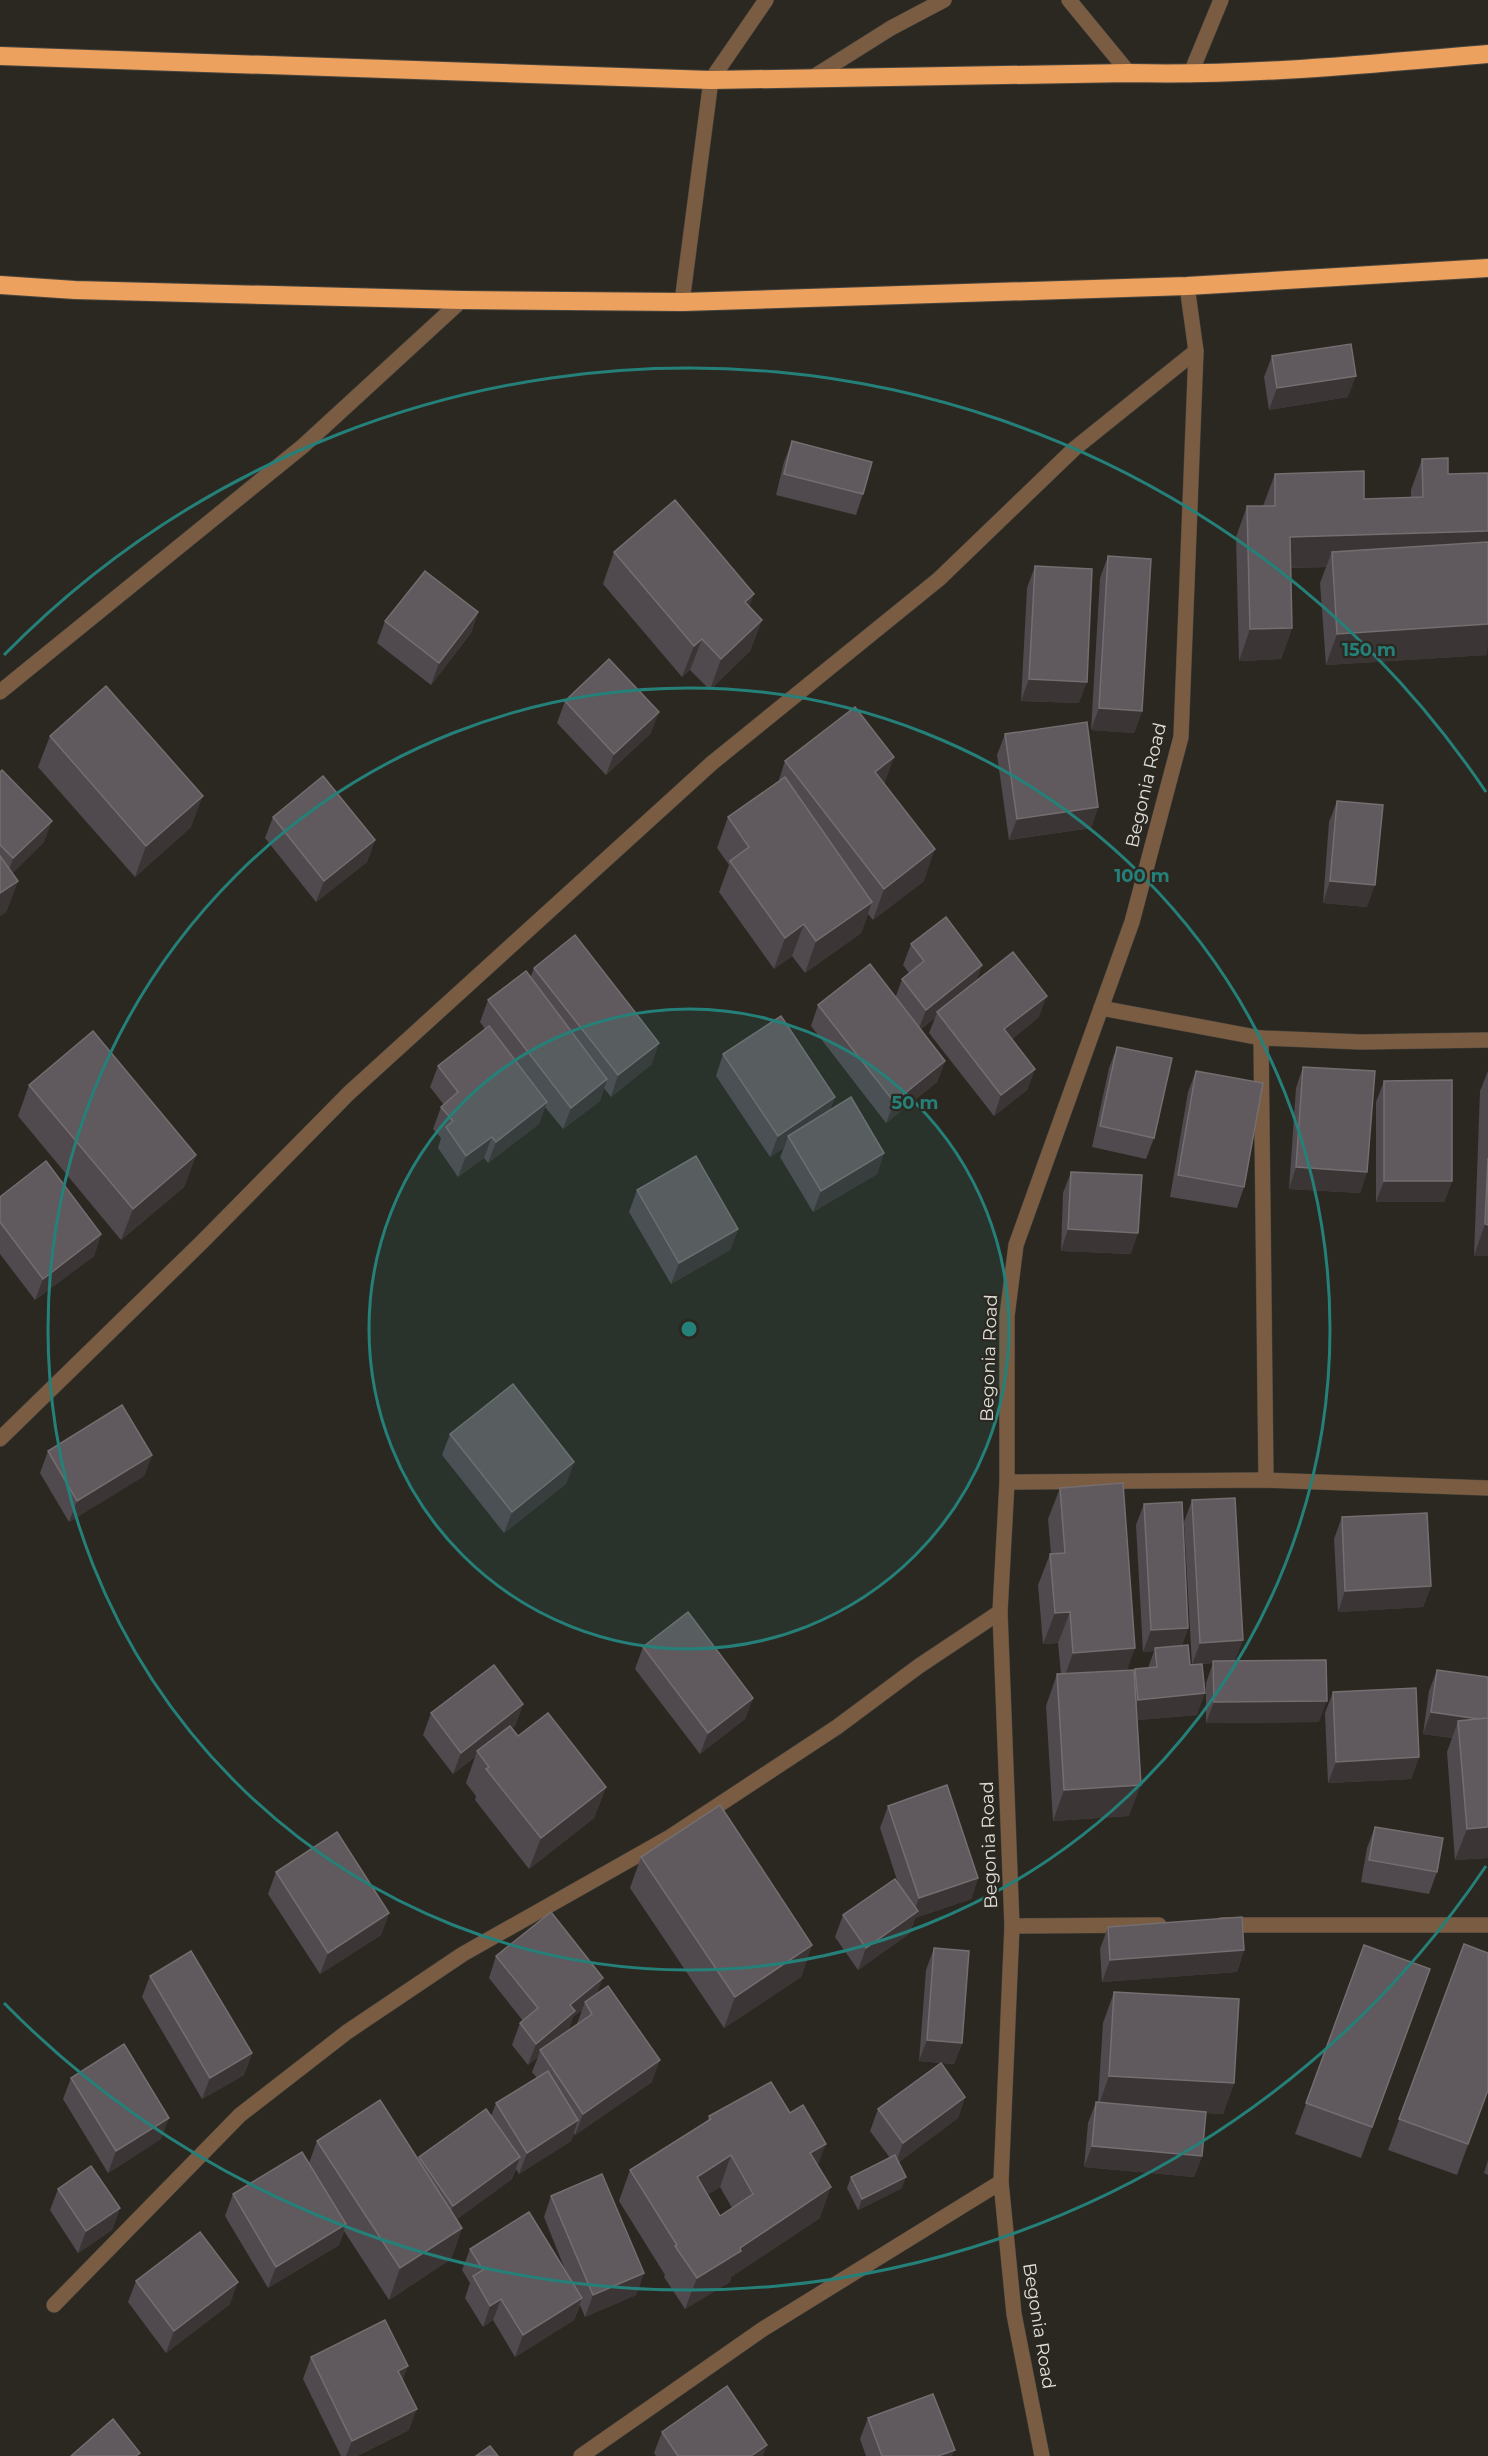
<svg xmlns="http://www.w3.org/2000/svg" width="1488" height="2456" font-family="Montserrat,sans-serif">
  <rect width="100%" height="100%" fill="#2b2821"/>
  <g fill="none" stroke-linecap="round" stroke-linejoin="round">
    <defs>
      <g id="lane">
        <path d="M1069,0L1129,73"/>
        <path d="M810,79L891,28L944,0"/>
        <path d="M682,302L711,80L766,0"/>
      </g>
      <g id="street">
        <path d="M1190,75L1221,0"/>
        <path d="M0,692L303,446L462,300"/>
        <path d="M1101,1008L1261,1038L1361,1042L1488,1040"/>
        <path d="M1261,1038L1266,1480"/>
        <path d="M0,1439L202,1242L349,1093L712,763L939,579L1074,449L1196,351"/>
        <path d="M1007,1482L1266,1480L1488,1488"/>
        <path d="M1222,1925H1488"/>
        <path d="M1012,1926L1159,1925"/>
        <path d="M54,2305L240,2115L347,2032L463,1954L670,1837L837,1727L919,1666L1000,1612"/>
        <path d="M581,2456L763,2329L1001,2182"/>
        <path d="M1042,2456L1014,2314L1001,2182L1012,1926L1000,1612L1007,1482V1316L1016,1245L1132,922L1181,737L1196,351L1187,286"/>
      </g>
      <g id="highway">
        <path d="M0,56L711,80L1129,73C1249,76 1368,64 1488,54"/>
        <path d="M0,285L75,290L462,300L682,302L1187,286L1488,268"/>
      </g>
    </defs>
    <use href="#lane" stroke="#48453f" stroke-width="16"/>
    <use href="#street" stroke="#48453f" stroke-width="16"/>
    <use href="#highway" stroke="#48453f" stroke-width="20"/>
    <use href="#lane" stroke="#7a5c43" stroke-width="15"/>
    <use href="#street" stroke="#7a5c43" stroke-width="15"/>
    <use href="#highway" stroke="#eca15e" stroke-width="18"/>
  </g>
  <g fill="#50494e" fill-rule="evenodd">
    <path d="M1272,356L1348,397L1269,410L1264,377Z"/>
    <path d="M792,441L863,494L856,515L776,495L784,462Z"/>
    <path d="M1422,459L1448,474L1488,624L1487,655L1326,665L1320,583L1326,567L1291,568L1292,628L1281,659L1239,661L1236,537L1247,506H1263L1275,474L1364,499L1411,498V490Z"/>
    <path d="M614,552L750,607L762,620L750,651L710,690L690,670L682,677L603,584Z"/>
    <path d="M1108,556L1142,711L1134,733L1091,730L1100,578Z"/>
    <path d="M1035,566L1079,703L1021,701L1027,588Z"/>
    <path d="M478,612L471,633L431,685L377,643L385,621Z"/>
    <path d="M565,701L651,733L606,775L557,723Z"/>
    <path d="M1005,734L1098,807L1091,828L1009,840L997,755Z"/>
    <path d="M50,736L191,827L135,877L38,767Z"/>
    <path d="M894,757L884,783L924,881L873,920L868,914L861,933L805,973L792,956L774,969L719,892L729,865L717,848L728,817L778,783L785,761Z"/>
    <path d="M0,772L44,842L12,873L18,881L6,912L0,916Z"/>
    <path d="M1337,801L1367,907L1323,903L1329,822Z"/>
    <path d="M273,817L375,840L367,862L316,902L265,838Z"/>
    <path d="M911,944L977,980L1039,1017L1012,1039L1035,1069L1027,1090L994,1116L929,1033L935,1018L921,1029L945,1061L937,1082L886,1123L811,1026L818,1005L896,996L902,979L909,973L903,965Z"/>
    <path d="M534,968L652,1064L611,1097L604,1088L600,1101L563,1129L545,1107L539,1124L488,1163L484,1158L458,1177L438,1148L441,1138L433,1129L441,1107L444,1105L430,1087L438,1066L485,1029L480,1022L488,1000L530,978Z"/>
    <path d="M1117,1047L1154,1138L1146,1159L1092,1147L1109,1068Z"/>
    <path d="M723,1054L835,1097L830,1110L884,1153L877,1174L813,1212L780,1157L784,1148L770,1157L716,1076Z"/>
    <path d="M1303,1067L1367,1172L1360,1193L1289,1189L1296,1088Z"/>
    <path d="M1196,1071L1244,1187L1237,1208L1170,1197L1188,1092Z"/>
    <path d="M1488,1071V1256H1474L1480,1091Z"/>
    <path d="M1384,1081L1452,1181L1444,1202H1376V1102Z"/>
    <path d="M29,1085L196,1155L184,1187L121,1240L18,1116Z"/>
    <path d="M1071,1172L1131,1254L1061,1251L1063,1193Z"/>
    <path d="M637,1190L738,1229L730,1250L671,1284L629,1212Z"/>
    <path d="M0,1197L101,1234L94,1256L35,1300L0,1254Z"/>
    <path d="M450,1434L574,1462L566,1484L504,1533L442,1455Z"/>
    <path d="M48,1451L152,1455L144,1476L69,1522L40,1473Z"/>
    <path d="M1060,1488L1127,1670L1134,1673L1135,1669L1148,1668L1154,1651L1143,1652L1136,1525L1144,1504L1188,1628L1182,1645L1190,1665H1192L1184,1522L1192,1500L1235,1661L1319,1722L1206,1723V1683L1213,1663L1202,1664L1197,1715L1137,1720L1129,1816L1053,1821L1046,1706L1057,1674H1061L1058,1643L1043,1644L1038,1585L1050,1554H1051L1048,1519Z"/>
    <path d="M1342,1517L1431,1586L1423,1607L1338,1612L1334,1539Z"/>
    <path d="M643,1647L753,1698L745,1719L700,1754L635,1669Z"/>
    <path d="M1437,1670L1488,1677V1858L1455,1860L1447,1752L1452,1738L1423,1734L1429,1691Z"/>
    <path d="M1333,1692L1419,1757L1411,1779L1328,1783L1325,1713Z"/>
    <path d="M523,1704L515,1726L512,1728L518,1736L606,1787L594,1818L529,1869L475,1800L476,1796L466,1783L475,1757L453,1774L423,1735L431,1713Z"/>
    <path d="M888,1806L978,1878L971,1899L915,1918L910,1933L858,1970L835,1937L843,1915L899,1886L880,1828Z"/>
    <path d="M1375,1827L1437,1872L1429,1894L1361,1882L1367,1848Z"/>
    <path d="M641,1857L812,1945L801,1977L724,2028L630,1888Z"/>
    <path d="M276,1872L389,1913L381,1935L320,1974L268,1894Z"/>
    <path d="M1108,1927L1244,1950L1237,1972L1102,1982L1100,1949Z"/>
    <path d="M1464,1944L1488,2090L1457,2175L1388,2150Z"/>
    <path d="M1364,1945L1430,1969L1361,2158L1295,2134Z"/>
    <path d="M934,1948L962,2043L954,2064L941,2063L965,2097L958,2118L899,2162L902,2188L858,2210L847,2188L851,2177L890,2158L870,2131L878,2109L941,2063L919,2061L926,1970Z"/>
    <path d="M496,1956L598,1993L652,2082L575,2135L574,2133L571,2141L519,2174L516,2169L512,2179L457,2219L462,2228L451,2259L389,2300L344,2231L339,2245L268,2288L225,2216L233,2194L309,2163L317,2141L418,2159L419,2157L491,2116L496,2103L537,2078L532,2072L538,2057L528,2065L512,2045L520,2023L523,2021L489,1978ZM582,2010L577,2024L568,2031L573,2017Z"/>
    <path d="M150,1976L252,2053L244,2075L202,2099L142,1997Z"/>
    <path d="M1114,1992L1234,2083L1223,2114L1206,2113L1202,2156L1194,2177L1084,2167L1088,2123L1096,2102H1098L1103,2023Z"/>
    <path d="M71,2078L161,2139L108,2173L63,2099Z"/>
    <path d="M709,2116L818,2165L820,2218L731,2277L730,2282L685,2309L664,2277L665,2275L619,2201L630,2170L707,2122ZM720,2187L732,2208L720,2216L707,2195Z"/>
    <path d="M1488,2160V2175L1484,2173Z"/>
    <path d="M58,2189L120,2208L112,2230L78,2253L50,2210Z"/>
    <path d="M551,2196L644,2273L636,2295L585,2317L580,2305L574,2320L515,2357L493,2320L483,2327L465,2298L470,2283L462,2270L470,2249L566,2272L544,2217Z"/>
    <path d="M136,2281L230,2304L166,2353L128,2302Z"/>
    <path d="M311,2357L409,2430L357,2456H341L303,2379Z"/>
    <path d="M868,2418L952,2456H866L860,2439Z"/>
    <path d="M662,2432L763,2456H656L654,2453Z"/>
  </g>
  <g fill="#3b3535">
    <path d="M1356,376L1348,397L1269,410L1277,388Z"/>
    <path d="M1488,531V562L1332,552L1326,567L1279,568L1290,537Z"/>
    <path d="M754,594L743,625L745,602Z"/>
    <path d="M478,612L471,633L431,685L439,663Z"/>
    <path d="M762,620L750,651L710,690L721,659Z"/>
    <path d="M1488,624L1487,655L1326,665L1337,634Z"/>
    <path d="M1292,628L1281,659L1239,661L1250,629Z"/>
    <path d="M702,639L690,670L682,677L694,646Z"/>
    <path d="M1029,679L1087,682L1079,703L1021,701Z"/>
    <path d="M1099,708L1142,711L1134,733L1091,730Z"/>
    <path d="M659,712L651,733L606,775L614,754Z"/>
    <path d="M894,757L883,788L875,772Z"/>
    <path d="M203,796L191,827L135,877L146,846Z"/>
    <path d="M1098,807L1091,828L1009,840L1017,819Z"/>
    <path d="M52,821L44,842L6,880L13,858Z"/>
    <path d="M375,840L367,862L316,902L324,881Z"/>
    <path d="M935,849L924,881L873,920L884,889Z"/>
    <path d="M18,881L6,912L0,916V893Z"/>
    <path d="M1330,881L1375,885L1367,907L1323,903Z"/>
    <path d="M872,902L861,933L805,973L816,941Z"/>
    <path d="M804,924L792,956L774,969L785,938Z"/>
    <path d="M982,965L975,987L937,1012L935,1018L918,1031L926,1010Z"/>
    <path d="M1047,996L1039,1017L997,1051L1004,1029Z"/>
    <path d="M659,1043L652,1064L611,1097L618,1075Z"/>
    <path d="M945,1061L937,1082L886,1123L894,1102Z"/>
    <path d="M1035,1069L1027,1090L994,1116L1001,1095Z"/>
    <path d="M607,1079L600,1101L563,1129L571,1108Z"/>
    <path d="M835,1097L827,1118L788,1136L784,1148L770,1157L778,1136Z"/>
    <path d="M547,1102L539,1124L488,1163L496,1142Z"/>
    <path d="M492,1137L484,1158L458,1177L466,1156Z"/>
    <path d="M884,1153L877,1174L813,1212L821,1191Z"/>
    <path d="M196,1155L184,1187L121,1240L133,1209Z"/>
    <path d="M1296,1167L1367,1172L1360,1193L1289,1189Z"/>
    <path d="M1384,1181H1452L1444,1202H1376Z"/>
    <path d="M1485,1224L1488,1225V1256H1474Z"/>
    <path d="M738,1229L730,1250L671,1284L679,1263Z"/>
    <path d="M1068,1229L1138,1233L1131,1254L1061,1251Z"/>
    <path d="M101,1234L94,1256L35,1300L43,1279Z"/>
    <path d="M152,1455L144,1476L69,1522L77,1501Z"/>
    <path d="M574,1462L566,1484L504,1533L512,1512Z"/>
    <path d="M1431,1586L1423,1607L1338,1612L1345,1591Z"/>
    <path d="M1070,1612L1058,1643L1043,1644L1055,1613Z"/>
    <path d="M1188,1628L1180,1650L1155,1648L1154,1651L1143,1652L1151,1630Z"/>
    <path d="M1243,1640L1235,1661L1192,1665L1200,1643Z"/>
    <path d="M1135,1648L1124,1679L1062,1684L1073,1653Z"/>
    <path d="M1205,1693L1197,1715L1130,1721L1138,1700Z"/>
    <path d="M753,1698L745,1719L700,1754L708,1733Z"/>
    <path d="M1327,1701L1319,1722L1206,1723L1214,1702Z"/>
    <path d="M523,1704L515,1726L479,1754L477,1751L475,1757L453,1774L461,1753Z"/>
    <path d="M1431,1712L1488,1720L1458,1721L1452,1738L1423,1734Z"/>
    <path d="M1419,1757L1411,1779L1328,1783L1336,1762Z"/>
    <path d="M1141,1785L1129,1816L1053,1821L1064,1790Z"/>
    <path d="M606,1787L594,1818L529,1869L541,1838Z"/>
    <path d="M1488,1827V1858L1455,1860L1467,1829Z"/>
    <path d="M978,1878L971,1899L915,1918L910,1933L858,1970L866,1948L913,1915L919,1898Z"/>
    <path d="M389,1913L381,1935L320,1974L328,1953Z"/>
    <path d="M812,1945L801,1977L724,2028L735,1997Z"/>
    <path d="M1244,1950L1237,1972L1102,1982L1110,1960Z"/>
    <path d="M603,1978L595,1999L585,2002L582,2010L573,2017L567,2033L540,2050L538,2057L528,2065L536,2044L570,2005Z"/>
    <path d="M927,2040L962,2043L954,2064L919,2061Z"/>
    <path d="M252,2053L244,2075L202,2099L210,2078Z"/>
    <path d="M660,2060L652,2082L575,2135L583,2114Z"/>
    <path d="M1109,2076L1234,2083L1223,2114L1098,2107Z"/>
    <path d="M965,2097L958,2118L895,2165L903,2143Z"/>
    <path d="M169,2118L161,2139L108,2173L116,2151Z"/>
    <path d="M578,2120L571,2141L519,2174L527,2153Z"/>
    <path d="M826,2144L814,2175L810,2153Z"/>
    <path d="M1092,2146L1202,2156L1194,2177L1084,2167Z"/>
    <path d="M731,2155L720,2187L685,2209L697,2177Z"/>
    <path d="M520,2157L512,2179L445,2228L453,2206Z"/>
    <path d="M906,2177L902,2188L858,2210L862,2199Z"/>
    <path d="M831,2187L820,2218L731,2277L730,2282L685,2309L697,2278Z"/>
    <path d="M120,2208L112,2230L78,2253L86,2231Z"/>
    <path d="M346,2224L339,2245L268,2288L276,2267Z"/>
    <path d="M462,2228L451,2259L389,2300L400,2268Z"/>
    <path d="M644,2273L636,2295L585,2317L593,2295Z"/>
    <path d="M238,2282L230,2304L166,2353L174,2331Z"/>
    <path d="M582,2298L574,2320L515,2357L523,2335Z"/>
    <path d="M501,2299L493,2320L483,2327L490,2306Z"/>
    <path d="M408,2366L400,2388L398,2371Z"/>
    <path d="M417,2409L409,2430L357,2456H346L352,2441Z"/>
    <path d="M767,2445L763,2456H751Z"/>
    <path d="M955,2450L952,2456H938Z"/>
  </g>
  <g fill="#60595d" stroke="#746e70" stroke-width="1.5" fill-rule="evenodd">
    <path d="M1351,344L1356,376L1277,388L1272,356Z"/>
    <path d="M792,441L872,462L863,494L784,474Z"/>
    <path d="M1448,458V474L1488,473V531L1290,537L1292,628L1250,629L1247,506H1275V474L1364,471V499L1423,497L1422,459Z"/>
    <path d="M675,500L754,594L745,602L762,620L721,659L702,639L694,646L614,552Z"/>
    <path d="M1488,542V624L1337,634L1332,552Z"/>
    <path d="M1108,556L1151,559L1142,711L1099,708Z"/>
    <path d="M1035,566L1092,569L1087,682L1029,679Z"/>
    <path d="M425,571L478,612L439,663L385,621Z"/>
    <path d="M609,659L659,712L614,754L565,701Z"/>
    <path d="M106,686L203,796L146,846L50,736Z"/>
    <path d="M855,707L894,757L875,772L935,849L884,889L785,761Z"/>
    <path d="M1087,722L1098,807L1017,819L1005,734Z"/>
    <path d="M2,770L52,821L13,858L0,845V772Z"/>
    <path d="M323,776L375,840L324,881L273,817Z"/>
    <path d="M785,777L872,902L816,941L804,924L785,938L730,861L749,847L728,817Z"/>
    <path d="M1337,801L1383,805L1375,885L1330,881Z"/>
    <path d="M0,856L18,881L0,893Z"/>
    <path d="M946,917L982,965L926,1010L902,979L924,961L911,944Z"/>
    <path d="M575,935L659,1043L618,1075L534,968Z"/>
    <path d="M1013,952L1047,996L1004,1029L1035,1069L1001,1095L937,1012Z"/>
    <path d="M870,964L945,1061L894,1102L818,1005Z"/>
    <path d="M526,971L607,1079L571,1108L488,1000Z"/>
    <path d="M781,1016L835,1097L778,1136L723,1054Z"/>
    <path d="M489,1026L547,1102L496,1142L492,1137L466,1156L446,1127L453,1121L441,1107L458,1092L438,1066Z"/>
    <path d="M93,1031L196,1155L133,1209L29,1085Z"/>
    <path d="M1117,1047L1172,1058L1154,1138L1100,1126Z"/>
    <path d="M1303,1067L1375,1071L1367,1172L1296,1167Z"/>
    <path d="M1196,1071L1263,1083L1244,1187L1178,1175Z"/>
    <path d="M1452,1080V1181H1384V1081Z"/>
    <path d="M851,1097L884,1153L821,1191L788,1136Z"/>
    <path d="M696,1156L738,1229L679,1263L637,1190Z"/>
    <path d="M1488,1158V1225L1485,1224Z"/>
    <path d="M46,1161L101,1234L43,1279L0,1222V1197Z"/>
    <path d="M1071,1172L1142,1175L1138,1233L1068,1229Z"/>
    <path d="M513,1384L574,1462L512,1512L450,1434Z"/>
    <path d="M122,1405L152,1455L77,1501L48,1451Z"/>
    <path d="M1123,1483L1135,1648L1073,1653L1070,1612L1055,1613L1050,1554L1065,1553L1060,1488Z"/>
    <path d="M1235,1498L1243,1640L1200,1643L1192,1500Z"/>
    <path d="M1182,1502L1188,1628L1151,1630L1144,1504Z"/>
    <path d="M1427,1513L1431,1586L1345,1591L1342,1517Z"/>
    <path d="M688,1612L753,1698L708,1733L643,1647Z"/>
    <path d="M1188,1645L1190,1665L1202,1664L1205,1693L1138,1700L1135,1669L1157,1667L1155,1648Z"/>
    <path d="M1326,1660L1327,1701L1214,1702L1213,1661Z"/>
    <path d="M494,1665L523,1704L461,1753L431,1713Z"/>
    <path d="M1134,1670L1141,1785L1064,1790L1057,1674Z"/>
    <path d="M1437,1670L1488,1677V1718L1479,1719L1431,1712Z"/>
    <path d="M1416,1688L1419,1757L1336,1762L1333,1692Z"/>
    <path d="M548,1713L606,1787L541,1838L486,1769L489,1767L477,1751L510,1726L518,1736Z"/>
    <path d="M1488,1718V1827L1467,1829L1458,1721Z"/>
    <path d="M947,1785L978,1878L919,1898L888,1806Z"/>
    <path d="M720,1805L812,1945L735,1997L641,1857Z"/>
    <path d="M1375,1827L1443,1838L1437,1872L1369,1860Z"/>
    <path d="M337,1832L389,1913L328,1953L276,1872Z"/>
    <path d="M895,1879L918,1911L866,1948L843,1915Z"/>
    <path d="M551,1912L603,1978L570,2005L575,2011L536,2044L520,2023L538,2008L496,1956Z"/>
    <path d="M1242,1917L1244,1950L1110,1960L1108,1927Z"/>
    <path d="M1464,1944L1488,1953V2090L1468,2144L1399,2119Z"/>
    <path d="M1364,1945L1430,1969L1372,2127L1306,2103Z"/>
    <path d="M934,1948L969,1951L962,2043L927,2040Z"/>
    <path d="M191,1951L252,2053L210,2078L150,1976Z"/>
    <path d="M608,1986L660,2060L583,2114L540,2050L592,2014L585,2002Z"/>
    <path d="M1114,1992L1239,1999L1234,2083L1109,2076Z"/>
    <path d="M124,2044L169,2118L116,2151L71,2078Z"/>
    <path d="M941,2063L965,2097L903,2143L878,2109Z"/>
    <path d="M548,2071L578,2120L527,2153L496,2103Z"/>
    <path d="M771,2082L790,2113L803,2105L826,2144L810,2153L831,2187L740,2248L741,2251L697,2278L675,2246L677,2245L630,2170L711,2119L709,2116ZM731,2155L753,2194L720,2216L697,2177Z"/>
    <path d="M380,2100L462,2228L400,2268L317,2141Z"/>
    <path d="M1096,2102L1206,2112L1202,2156L1092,2146Z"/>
    <path d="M486,2109L520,2157L453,2206L419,2157Z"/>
    <path d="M302,2152L346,2224L276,2267L233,2194Z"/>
    <path d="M895,2155L906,2177L862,2199L851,2177Z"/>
    <path d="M91,2166L120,2208L86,2231L58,2189Z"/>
    <path d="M602,2174L644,2273L593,2295L551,2196Z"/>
    <path d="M529,2212L582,2298L523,2335L501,2299L490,2306L473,2276L483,2270L470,2249Z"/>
    <path d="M200,2232L238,2282L174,2331L136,2281Z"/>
    <path d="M385,2320L408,2366L398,2371L417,2409L352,2441L311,2357Z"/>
    <path d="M727,2386L767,2445L751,2456H678L662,2432Z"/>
    <path d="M933,2394L955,2450L938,2456H882L868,2418Z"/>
    <path d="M113,2419L140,2453L136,2456H71Z"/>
    <path d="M490,2446L498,2456H476Z"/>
  </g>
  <circle cx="689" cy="1329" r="320" fill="#248079" fill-opacity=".12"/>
  <g fill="none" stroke="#248079" stroke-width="3">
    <circle cx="689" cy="1329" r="320"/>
    <circle cx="689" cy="1329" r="641"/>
    <path d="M1486 1866A961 961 0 0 1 4 2003M4 655A961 961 0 0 1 1486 792"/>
  </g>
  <g text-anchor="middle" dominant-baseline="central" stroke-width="4.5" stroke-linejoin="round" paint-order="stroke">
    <g font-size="18" fill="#e1dfda" stroke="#2b2821">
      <text transform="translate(1146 785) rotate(-77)">Begonia Road</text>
      <text transform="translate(989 1358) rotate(-88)">Begonia Road</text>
      <text transform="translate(989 1845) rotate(-92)">Begonia Road</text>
      <text transform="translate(1039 2326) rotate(81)">Begonia Road</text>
    </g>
  </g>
  <circle cx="689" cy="1329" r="9" fill="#248079" stroke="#2b2821" stroke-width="3"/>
  <g font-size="18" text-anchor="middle" font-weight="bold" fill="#248079" stroke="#2b2821" stroke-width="4.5" stroke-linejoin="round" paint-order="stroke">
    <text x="1369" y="656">150 m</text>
    <text x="1142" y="882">100 m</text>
    <text x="915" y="1109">50 m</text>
  </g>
</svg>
